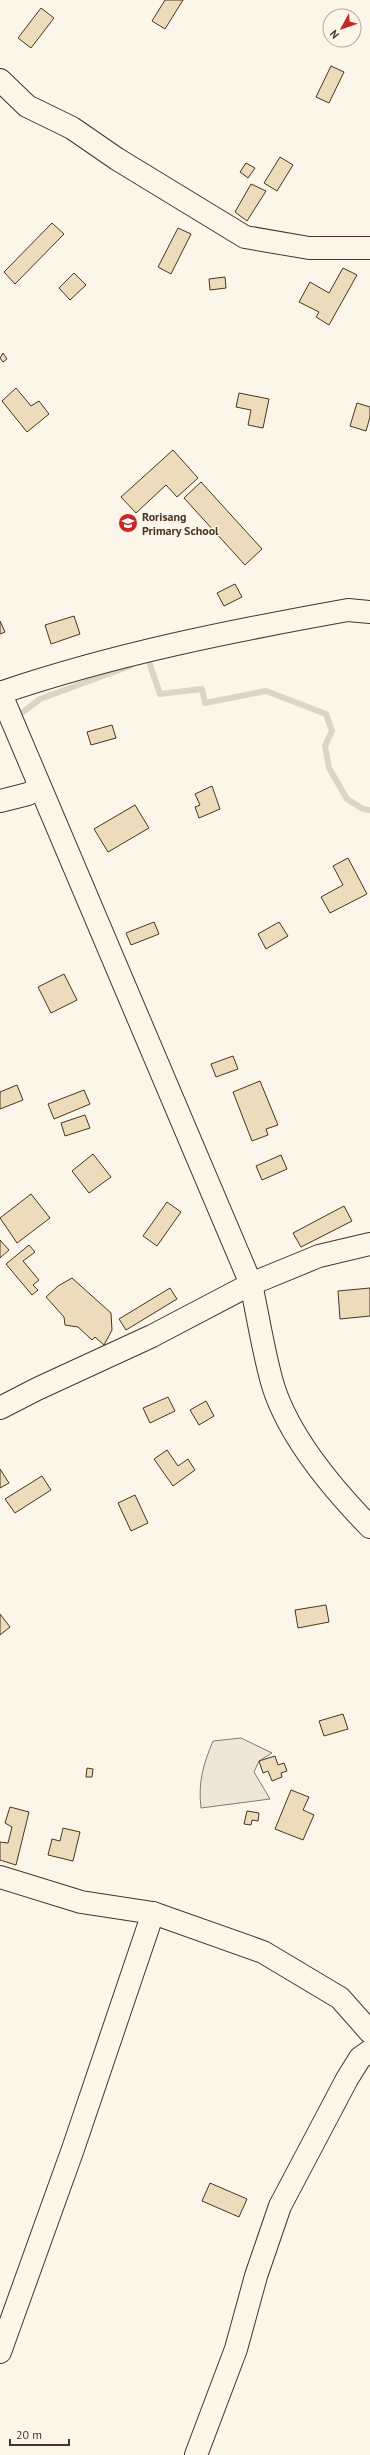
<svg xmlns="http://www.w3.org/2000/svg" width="370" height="2455" font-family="'PT Sans',sans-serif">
  <rect width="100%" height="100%" fill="#fbf6e9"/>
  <path fill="#ede6d9" stroke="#887966" d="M241,1738L272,1753L259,1761L254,1772L270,1799L201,1808C198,1782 203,1765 213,1741Z"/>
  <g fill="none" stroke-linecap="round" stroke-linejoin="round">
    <g stroke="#dcd4c6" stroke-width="6">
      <path d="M144,660L148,659L160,694L202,689L205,703L266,691L326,714L332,731L325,746L329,768L347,799L363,809L370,810"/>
      <path d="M23,712L40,699L130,666"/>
    </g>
  </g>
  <g fill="#ecdcbc" stroke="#4a3520">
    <path d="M165,0H183L165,29L152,21Z"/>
    <path d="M41,8L54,18L31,48L18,38Z"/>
    <path d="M331,66L344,72L329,103L316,97Z"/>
    <path d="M280,157L293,165L277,191L264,183Z"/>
    <path d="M246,163L255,168L248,178L240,172Z"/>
    <path d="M251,184L266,191L247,221L235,212Z"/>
    <path d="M52,223L64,234L15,284L4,272Z"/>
    <path d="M178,228L191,234L171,274L158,267Z"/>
    <path d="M343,268L357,275L329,325L316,317L319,312L299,302L310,282L329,293Z"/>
    <path d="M74,273L86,285L70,300L59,288Z"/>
    <path d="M225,277L226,288L210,290L209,279Z"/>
    <path d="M3,353L7,359L3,362L0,358Z"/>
    <path d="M16,388L31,406L39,401L49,414L27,432L2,401Z"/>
    <path d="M239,393L269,399L263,428L248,425L251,410L236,407Z"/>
    <path d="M357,403L370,407V417L366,431L350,426Z"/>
    <path d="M173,450L198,478L177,497L166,485L136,513L121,497Z"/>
    <path d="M201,482L262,549L245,565L184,498Z"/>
    <path d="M235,584L242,597L224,606L217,593Z"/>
    <path d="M74,616L80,634L51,644L45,625Z"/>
    <path d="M0,621L5,632L0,634Z"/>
    <path d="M112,725L116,738L91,745L87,732Z"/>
    <path d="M212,786L220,809L199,818L195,807L200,805L195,794Z"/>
    <path d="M135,805L149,828L108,852L94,829Z"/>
    <path d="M348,858L367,894L330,913L321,897L343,885L333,866Z"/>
    <path d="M154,922L159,934L131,945L126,933Z"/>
    <path d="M279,922L288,936L266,949L258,934Z"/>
    <path d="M64,974L77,1000L51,1013L38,987Z"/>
    <path d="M233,1056L238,1069L216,1077L211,1064Z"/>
    <path d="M260,1081L278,1125L266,1129L268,1135L252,1141L233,1092Z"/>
    <path d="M17,1085L23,1100L0,1109V1092Z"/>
    <path d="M84,1090L90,1104L54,1119L48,1104Z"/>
    <path d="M85,1115L90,1128L65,1136L61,1123Z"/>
    <path d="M93,1154L111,1177L89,1193L72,1171Z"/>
    <path d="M281,1155L287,1169L262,1180L256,1166Z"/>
    <path d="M31,1194L50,1218L17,1243L0,1218Z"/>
    <path d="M167,1202L181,1212L157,1246L143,1236Z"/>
    <path d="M344,1206L352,1221L301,1247L293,1233Z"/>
    <path d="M0,1240L9,1250L0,1258Z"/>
    <path d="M29,1245L35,1252L23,1261L39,1280L33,1285L38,1290L32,1295L6,1264Z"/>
    <path d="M72,1278L111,1313L112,1330L104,1345L95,1337L92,1340L78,1327L65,1325L64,1317L46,1297L58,1286Z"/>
    <path d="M170,1288L177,1299L126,1330L119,1319Z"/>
    <path d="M370,1288V1316L340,1319L338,1291Z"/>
    <path d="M168,1397L175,1411L150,1423L143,1408Z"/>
    <path d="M206,1401L214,1416L199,1425L190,1410Z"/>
    <path d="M167,1450L178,1466L188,1459L195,1470L173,1486L154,1459Z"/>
    <path d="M0,1469L9,1483L0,1488Z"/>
    <path d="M42,1476L51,1490L15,1513L5,1499Z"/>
    <path d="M135,1495L148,1523L131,1531L118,1503Z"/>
    <path d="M326,1605L329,1622L298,1628L295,1610Z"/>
    <path d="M0,1614L10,1627L0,1635Z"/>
    <path d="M343,1714L348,1729L324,1736L319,1721Z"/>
    <path d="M275,1756L278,1765L284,1763L287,1771L281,1773L282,1777L272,1781L268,1771L263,1773L259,1761Z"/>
    <path d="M87,1768L93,1769L92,1777H86Z"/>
    <path d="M291,1790L309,1797L303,1810L314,1815L303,1840L275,1829Z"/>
    <path d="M10,1807L29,1812L16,1865L0,1860V1842L8,1843L12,1827L5,1823Z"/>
    <path d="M247,1811L259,1813L258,1821L252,1820L251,1825L244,1824Z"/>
    <path d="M63,1828L80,1832L73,1861L48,1855L52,1839L60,1841Z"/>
    <path d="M210,2183L247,2199L239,2217L202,2201Z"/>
  </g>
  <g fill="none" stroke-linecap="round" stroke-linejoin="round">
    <defs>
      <g id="minor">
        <path d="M0,80L27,106L72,128L117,159L245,237L309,248H370"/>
        <path d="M0,692L251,1284C258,1316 263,1350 272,1382C287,1435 332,1488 370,1527"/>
        <path d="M0,693C114,654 231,631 348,610L370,612"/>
        <path d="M0,801L28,794L40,787"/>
        <path d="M0,1408L37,1389L152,1336L251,1284L319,1256L370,1244"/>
        <path d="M0,1877L81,1902L153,1913L263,1952L340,1998L370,2032"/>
        <path d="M0,2352L73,2149L153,1913"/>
        <path d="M196,2455L236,2349L256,2276L280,2206L347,2079L360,2058L370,2051"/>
      </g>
    </defs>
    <use href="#minor" stroke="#4a3520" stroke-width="24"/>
    <use href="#minor" stroke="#fbf6e9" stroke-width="22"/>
  </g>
  <defs>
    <symbol id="school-disc" viewBox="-11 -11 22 22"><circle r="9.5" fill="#c62828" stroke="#fbf6e9"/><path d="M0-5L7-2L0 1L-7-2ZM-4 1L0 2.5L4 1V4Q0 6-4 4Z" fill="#fff"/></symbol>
  </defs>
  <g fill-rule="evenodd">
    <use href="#school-disc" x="117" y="512" width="22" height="22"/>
  </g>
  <g text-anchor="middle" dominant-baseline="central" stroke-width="3" stroke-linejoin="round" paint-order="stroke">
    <g font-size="12" font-weight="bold" fill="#4a3520" stroke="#fbf6e9" text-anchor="start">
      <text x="142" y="516">Rorisang<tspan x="142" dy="14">Primary School</tspan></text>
    </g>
  </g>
  <g transform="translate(342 28) rotate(230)"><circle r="19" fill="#fbf6e9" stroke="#b4a999"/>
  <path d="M0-3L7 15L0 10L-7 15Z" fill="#c62828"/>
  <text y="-6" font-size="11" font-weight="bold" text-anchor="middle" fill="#4a3520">N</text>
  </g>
  <path d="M10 2439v6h59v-6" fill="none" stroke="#4a3520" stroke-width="2"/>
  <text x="16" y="2439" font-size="12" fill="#4a3520" stroke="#fbf6e9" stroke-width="3" paint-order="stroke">20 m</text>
</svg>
